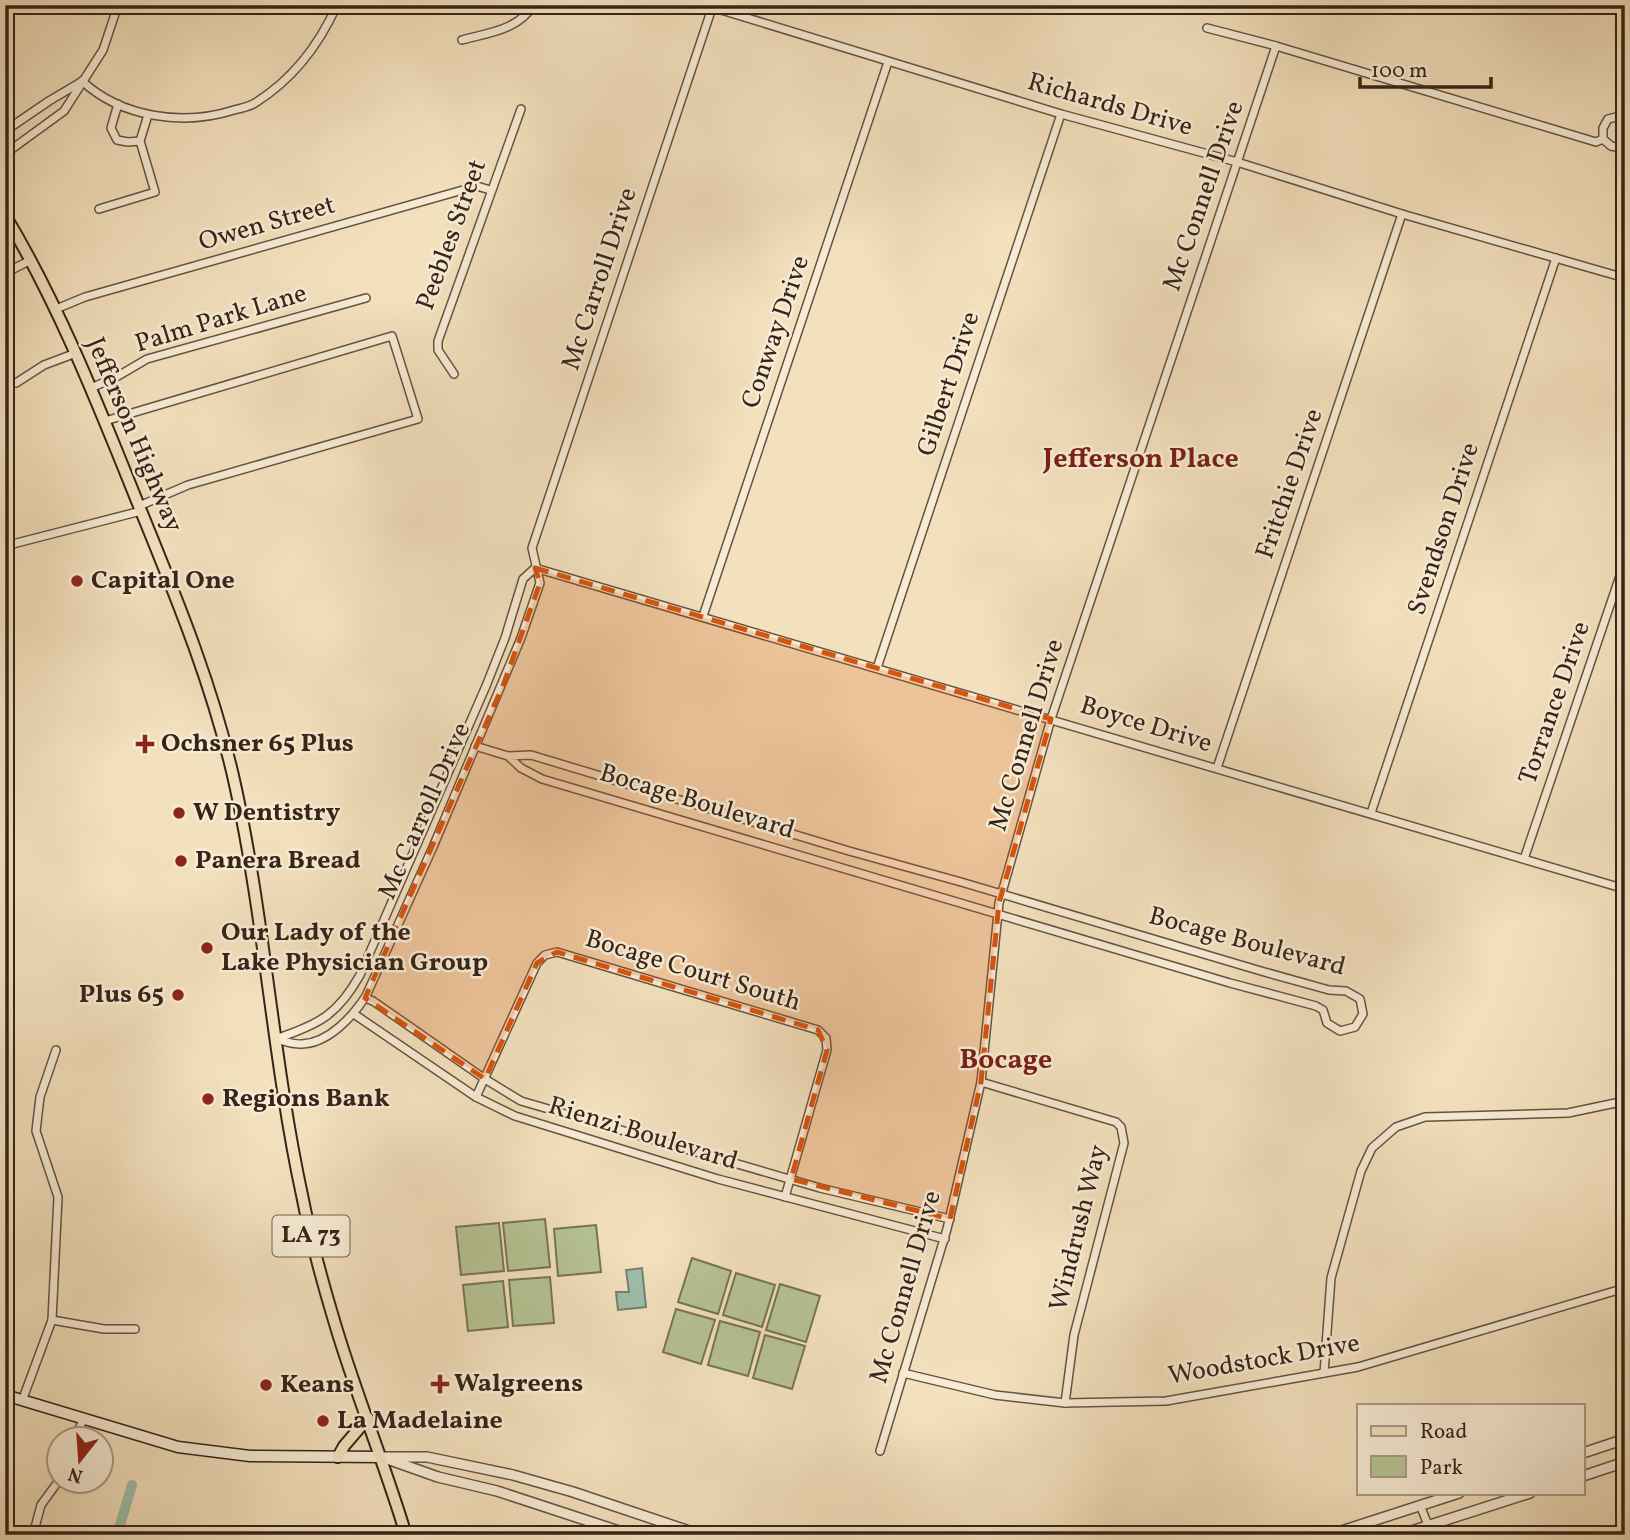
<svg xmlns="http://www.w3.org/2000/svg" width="1630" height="1540" font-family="Vollkorn,serif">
  <rect width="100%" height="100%" fill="#f3e0bd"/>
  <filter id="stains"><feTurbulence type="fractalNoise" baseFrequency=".00286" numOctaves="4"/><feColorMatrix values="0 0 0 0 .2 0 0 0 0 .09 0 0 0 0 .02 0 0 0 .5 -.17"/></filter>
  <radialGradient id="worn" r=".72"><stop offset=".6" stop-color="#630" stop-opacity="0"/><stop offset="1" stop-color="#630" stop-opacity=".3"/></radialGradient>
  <g fill="#b6c394" stroke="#767456" stroke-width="2">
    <path d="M545,1219L550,1267L508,1271L503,1223Z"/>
    <path d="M499,1223L504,1271L461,1275L456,1227Z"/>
    <path d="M596,1225L601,1272L558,1276L554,1229Z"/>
    <path d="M692,1258L731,1271L718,1314L678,1302Z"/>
    <path d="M736,1273L775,1285L762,1327L723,1315Z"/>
    <path d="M550,1277L554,1323L513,1326L509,1280Z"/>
    <path d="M503,1281L508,1327L468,1331L463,1285Z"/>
    <path d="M780,1284L820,1296L806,1342L766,1330Z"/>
    <path d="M676,1309L715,1320L701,1364L663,1352Z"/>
    <path d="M720,1321L760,1332L748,1376L708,1365Z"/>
    <path d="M765,1335L805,1346L792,1389L753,1378Z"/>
  </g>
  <path fill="#9dbeac" stroke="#748071" stroke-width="2" d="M642,1268L646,1307L618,1310L616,1292H629L626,1270Z"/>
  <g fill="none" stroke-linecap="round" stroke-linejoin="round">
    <path stroke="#9dbeac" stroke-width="10" d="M117,1535L132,1485"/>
    <defs>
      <g id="minor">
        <path d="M705,5L1061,114L1237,162L1402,214L1625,278"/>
        <path d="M1207,28L1276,46L1596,142L1603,139L1611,146L1622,148L1625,147"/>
        <path d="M462,40C487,33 519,30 533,5"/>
        <path d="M82,81C122,118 184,126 234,110C241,108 249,107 255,103C292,80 319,45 337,5"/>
        <path d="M118,104L111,128L117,140L128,142L140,141"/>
        <path d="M5,131L49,101L81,82"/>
        <path d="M1603,139V128L1608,119L1620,116L1625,119"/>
        <path d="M5,154L64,111L103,50L118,5"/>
        <path d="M99,209L155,192L140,141L148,115"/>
        <path d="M5,273L31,260"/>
        <path d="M56,309L85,297L477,186L490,190"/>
        <path d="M454,374L438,350V341L521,109"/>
        <path d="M5,383H16L44,365L76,353"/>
        <path d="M91,388L118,376L147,359L366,298"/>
        <path d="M105,421L392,336L418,419L188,485L139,506"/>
        <path d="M5,546L141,511"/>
        <path d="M535,568L1625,889"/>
        <path d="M703,616L888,62"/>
        <path d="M877,668L1061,114"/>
        <path d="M475,746L508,756L531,755L849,851L961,882L1261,971L1329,990L1346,991L1360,999L1363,1014L1355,1027L1340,1031L1327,1023L1323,1010L1316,1006L1230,983L542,779L521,768L508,756"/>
        <path d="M1217,768L1402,214"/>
        <path d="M1371,813L1556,258"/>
        <path d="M1524,859L1625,561"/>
        <path d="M365,998L373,1001L485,1079L521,1101L820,1188L950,1219"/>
        <path d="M354,1014L476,1097L515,1116L718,1179L945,1239"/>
        <path d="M278,1038C320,1024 338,1014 360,975L486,686L505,638L523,579L535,568"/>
        <path d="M275,1039C284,1041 294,1045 302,1044C329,1043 353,1016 366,996L433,847L521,638L540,583L532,548L713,5"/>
        <path d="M981,1082L1116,1122L1121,1127L1124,1143L1074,1335L1065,1403"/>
        <path d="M476,1097L537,963L545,955L557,952L818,1030L826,1038L827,1050L785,1197"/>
        <path d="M52,1320L104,1329H135"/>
        <path d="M903,1373L995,1395L1065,1403L1166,1401L1358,1367L1625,1288"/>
        <path d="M1324,1373L1331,1278L1361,1171L1372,1148L1396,1127L1425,1117L1568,1113L1625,1101"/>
        <path d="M22,1401L52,1320L58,1197L36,1131L40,1097L56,1050"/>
        <path d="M76,1438L83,1419"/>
        <path d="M880,1451L947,1229L981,1082L999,903L1051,719L1276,46"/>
        <path d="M1420,1505L1432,1535"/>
        <path d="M33,1535L41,1505L60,1479"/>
      </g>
      <g id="tertiary">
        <path d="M1583,1453L1625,1439"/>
        <path d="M382,1457H427L513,1475L573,1492L701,1535"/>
        <path d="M390,1460L438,1477L497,1491L631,1535"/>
        <path d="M1583,1476L1625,1462"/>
        <path d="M1329,1535L1459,1493"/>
        <path d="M1399,1535L1530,1493"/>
      </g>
      <path id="secondary" d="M5,1395L178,1447L250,1456L382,1457"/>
      <g id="primary">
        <path d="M5,215C60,307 99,407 139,506C177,599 215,691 236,789C265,923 273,1061 302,1195C310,1236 321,1277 333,1317C354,1390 384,1461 406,1535"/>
        <path d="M338,1457L344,1446L368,1418"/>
      </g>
    </defs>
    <use href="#minor" stroke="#655342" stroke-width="10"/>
    <use href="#tertiary" stroke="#655342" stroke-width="12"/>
    <use href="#secondary" stroke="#362419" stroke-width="13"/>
    <use href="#primary" stroke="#362419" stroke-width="14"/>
    <use href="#minor" stroke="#f7ebd4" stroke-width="7"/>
    <use href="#tertiary" stroke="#f7ebd4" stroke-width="9"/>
    <use href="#secondary" stroke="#f7ebd4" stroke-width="10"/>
    <use href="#primary" stroke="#f3e0bd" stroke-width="10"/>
  </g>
  <path fill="#d6540d" fill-opacity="0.2" stroke="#d6540d" stroke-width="5" stroke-dasharray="14 9" stroke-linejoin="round" d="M535,568L1051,719L999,903L981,1082L950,1219L791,1179L827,1050L818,1030L557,952L537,963L485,1079L365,998L504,683L540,583Z"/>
  <g fill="#8f2418" stroke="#f7ebd4" stroke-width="2.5">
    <circle cx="77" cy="581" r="7"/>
    <path d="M141.5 733.5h7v7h7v7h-7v7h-7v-7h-7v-7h7z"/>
    <circle cx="179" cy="813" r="7"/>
    <circle cx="181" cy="861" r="7"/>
    <circle cx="207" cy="948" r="7"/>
    <circle cx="178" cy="995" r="7"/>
    <circle cx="208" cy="1099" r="7"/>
    <path d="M436.5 1373.5h7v7h7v7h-7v7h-7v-7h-7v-7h7z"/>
    <circle cx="266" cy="1385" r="7"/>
    <circle cx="323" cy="1421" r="7"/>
  </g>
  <g text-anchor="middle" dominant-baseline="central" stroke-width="5" stroke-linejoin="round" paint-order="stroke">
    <rect fill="#f7ebd4" stroke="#706051" stroke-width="2" x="272.5" y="1215.5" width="77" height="41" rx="5"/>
    <g font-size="24" font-weight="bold" fill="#362419">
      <text x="311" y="1236">LA 73</text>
    </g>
    <g font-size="26" fill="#362419" stroke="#f7ebd4">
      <text transform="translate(1110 105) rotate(16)">Richards Drive</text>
      <text transform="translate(1204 196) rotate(-71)">Mc Connell Drive</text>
      <text transform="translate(267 224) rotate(-16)">Owen Street</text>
      <text transform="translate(452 235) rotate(-70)">Peebles Street</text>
      <text transform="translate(600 279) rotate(-72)">Mc Carroll Drive</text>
      <text transform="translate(221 319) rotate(-17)">Palm Park Lane</text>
      <text transform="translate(776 332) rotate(-71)">Conway Drive</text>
      <text transform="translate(949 384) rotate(-72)">Gilbert Drive</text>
      <text transform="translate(134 435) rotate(67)">Jefferson Highway</text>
      <text transform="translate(1290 484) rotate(-71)">Fritchie Drive</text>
      <text transform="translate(1444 529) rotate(-72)">Svendson Drive</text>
      <text transform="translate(1555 703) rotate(-71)">Torrance Drive</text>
      <text transform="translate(1146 725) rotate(17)">Boyce Drive</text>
      <text transform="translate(1027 735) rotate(-73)">Mc Connell Drive</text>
      <text transform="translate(697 802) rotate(17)">Bocage Boulevard</text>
      <text transform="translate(425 811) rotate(-66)">Mc Carroll Drive</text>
      <text transform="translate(1247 942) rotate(15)">Bocage Boulevard</text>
      <text transform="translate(693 971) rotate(17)">Bocage Court South</text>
      <text transform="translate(643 1134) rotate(17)">Rienzi Boulevard</text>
      <text transform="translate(1079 1228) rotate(-76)">Windrush Way</text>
      <text transform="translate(906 1287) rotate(-74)">Mc Connell Drive</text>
      <text transform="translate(1264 1360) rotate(-10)">Woodstock Drive</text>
    </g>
    <g font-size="26" font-weight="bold" fill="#362419" stroke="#f7ebd4" text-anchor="start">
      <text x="91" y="581">Capital One</text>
      <text x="161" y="744">Ochsner 65 Plus</text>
      <text x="193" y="813">W Dentistry</text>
      <text x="195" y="861">Panera Bread</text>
      <text x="221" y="933">Our Lady of the<tspan x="221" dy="30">Lake Physician Group</tspan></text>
      <text x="164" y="995" text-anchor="end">Plus 65</text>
      <text x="222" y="1099">Regions Bank</text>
      <text x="454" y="1384">Walgreens</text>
      <text x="280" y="1385">Keans</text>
      <text x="337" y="1421">La Madelaine</text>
    </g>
    <g font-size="28" font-weight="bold" fill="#7a1f14" stroke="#f7ebd4">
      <text x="1141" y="459">Jefferson Place</text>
      <text x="1006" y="1060">Bocage</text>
    </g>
  </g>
  <rect width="1630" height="1540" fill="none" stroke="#f3e0bd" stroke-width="28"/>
  <rect x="7" y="7" width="1616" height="1526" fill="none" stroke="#362419" stroke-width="3.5"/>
  <rect x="14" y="14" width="1602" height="1512" fill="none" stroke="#362419" stroke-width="2"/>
  <rect x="1357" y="1404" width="228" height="91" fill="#f7ebd4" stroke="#aa9b89" stroke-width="2"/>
  <rect x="1371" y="1426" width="35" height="10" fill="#f3e0bd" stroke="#aa9b89" stroke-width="2"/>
  <text x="1420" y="1438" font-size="21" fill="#362419">Road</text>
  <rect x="1371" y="1456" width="35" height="21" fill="#b6c394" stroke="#aa9b89" stroke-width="2"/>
  <text x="1420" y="1474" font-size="21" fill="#362419">Park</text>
  <g transform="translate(80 1460) rotate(197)"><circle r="33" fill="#f7ebd4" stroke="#aa9b89" stroke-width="2"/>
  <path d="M0-5L12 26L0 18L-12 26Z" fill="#8f2418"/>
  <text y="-10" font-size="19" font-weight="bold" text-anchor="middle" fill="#362419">N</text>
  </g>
  <path d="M1360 77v10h131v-10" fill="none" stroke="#362419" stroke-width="3.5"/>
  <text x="1371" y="77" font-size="21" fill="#362419" stroke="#f7ebd4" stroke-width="5" paint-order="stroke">100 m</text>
  <rect width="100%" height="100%" filter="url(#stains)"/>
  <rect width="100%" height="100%" fill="url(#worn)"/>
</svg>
